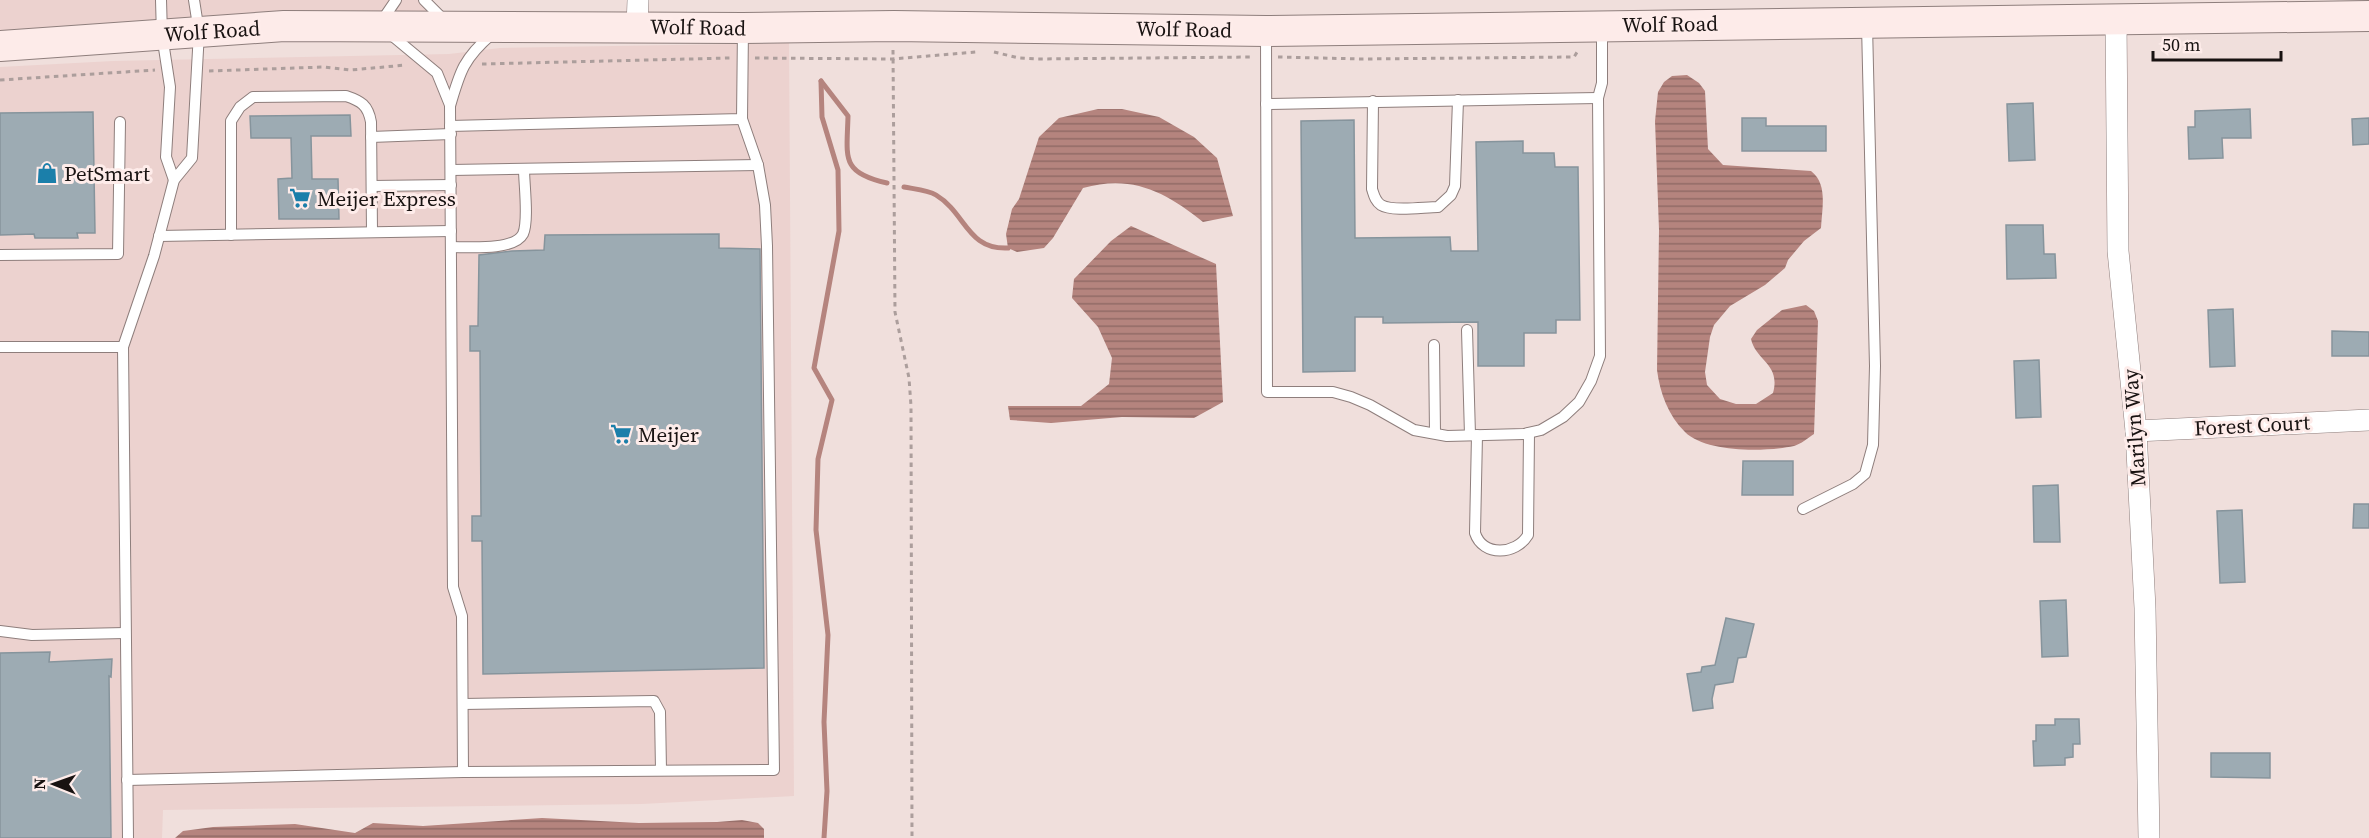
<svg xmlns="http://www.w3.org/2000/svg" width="2369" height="838" font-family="'Source Serif 4',serif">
  <defs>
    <pattern id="water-rules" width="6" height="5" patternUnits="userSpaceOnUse" patternTransform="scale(1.5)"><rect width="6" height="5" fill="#b5847e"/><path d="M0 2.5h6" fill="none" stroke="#926b66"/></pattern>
  </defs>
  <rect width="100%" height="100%" fill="#f0dfdc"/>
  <g fill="#ecd2cf">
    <path d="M0,0H432V26L0,48Z"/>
    <path d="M789,43L794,796L642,804L163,810L162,838H0V67L113,61L449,54L500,48Z"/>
  </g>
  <g fill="url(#water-rules)">
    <path d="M1687,75L1699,83L1705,91L1708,149L1723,165L1811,171C1828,184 1822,208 1821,228L1804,241L1788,260L1785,268L1765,285L1730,306L1714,325L1710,337L1705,372L1707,385L1720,399L1736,404H1756L1773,393C1781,364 1756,361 1751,339L1757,330L1782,310L1806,305L1814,311L1818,321L1814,434C1808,438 1801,444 1794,446C1766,452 1706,453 1685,432C1668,415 1660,393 1657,370L1659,230L1655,121L1658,92L1664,82L1672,76Z"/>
    <path d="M1098,109H1122L1159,117L1194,137L1217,158L1233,216L1203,222C1166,192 1132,174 1083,188L1053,238L1044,248L1017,252L1008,248L1006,234L1012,209L1019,199L1039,137L1059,118Z"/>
    <path d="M1131,226L1216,264L1223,402L1194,418L1122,417L1051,423L1010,420L1008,406H1081L1109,384L1112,358L1098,327L1072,298L1074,279L1111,241Z"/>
    <path d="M542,818L639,823L717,822L742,820L758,823L764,829V838H175L183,831L213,827L295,824L355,833L373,823L423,826Z"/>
  </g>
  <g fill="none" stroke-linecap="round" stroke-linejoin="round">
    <g stroke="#b5847e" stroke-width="5">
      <path d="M821,81L822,117L838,170L839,231L814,368L832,400L818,459L816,530L828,635L824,722L827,791L824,838"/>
      <path d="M821,81L848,116C847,157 840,173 887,183"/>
      <path d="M904,187C914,189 928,190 936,195C966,213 967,250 1008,248"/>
    </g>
  </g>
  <g fill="#9dabb3" stroke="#86949c" stroke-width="1.5">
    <path d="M2033,103L2035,160L2009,161L2007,104Z"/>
    <path d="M2250,109L2251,138H2222L2223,158L2189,159L2188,127H2195V111Z"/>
    <path d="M93,112L95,233H77L78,238H35L34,234L0,235V113Z"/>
    <path d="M350,115L351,136H311L312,179H338L339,219H279L278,179L292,178L291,138H251L250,116Z"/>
    <path d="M1742,118H1766V126H1826V151H1742Z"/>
    <path d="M2369,118V144L2353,145L2352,119Z"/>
    <path d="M1354,120L1355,238L1450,237L1451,251H1478L1476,142L1523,141V153H1554L1555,167H1578L1580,320H1556V333H1524V366H1478V322L1383,323V317H1355V371L1303,372L1301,121Z"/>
    <path d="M2006,225H2043L2044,254H2055L2056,278L2007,279Z"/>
    <path d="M719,234V248L760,249L764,668L483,674L482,541H472V516H481L480,351H470V326H478L479,255L512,251L544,250L545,235Z"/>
    <path d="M2233,309L2235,366L2210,367L2208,310Z"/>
    <path d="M2332,331L2369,332V356H2332Z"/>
    <path d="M2039,360L2041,417L2016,418L2014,361Z"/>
    <path d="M1743,461H1793V495H1742Z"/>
    <path d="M2058,485L2060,542H2034L2033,486Z"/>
    <path d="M2354,504H2369V528H2353Z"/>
    <path d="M2242,510L2245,582L2220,583L2217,511Z"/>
    <path d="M2066,600L2068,656L2042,657L2040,601Z"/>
    <path d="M1726,618L1754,624L1746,657L1738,658L1733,682L1715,685L1712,699L1713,708L1693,711L1687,674L1701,672L1702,667L1715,665Z"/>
    <path d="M50,652L49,662L112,659L111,677L109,676L111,838H0V653Z"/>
    <path d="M2055,719H2079L2080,744H2073V757L2065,758V765L2034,766L2033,741H2036V725H2055Z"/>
    <path d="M2211,753H2270V778L2211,777Z"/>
  </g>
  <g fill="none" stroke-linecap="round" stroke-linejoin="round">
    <defs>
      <g id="service">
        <path d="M161,0L162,35L170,87L166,157L174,180"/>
        <path d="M424,0L444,20"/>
        <path d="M381,22L396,0"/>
        <path d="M390,34L437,73L450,105"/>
        <path d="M1266,34L1267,392H1333L1351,397L1370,405L1414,430L1447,436L1524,434L1541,430L1563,417L1579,402L1591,381L1600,356L1598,98L1602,83V30"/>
        <path d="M1373,101L1372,189C1374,195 1375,201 1381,205C1392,212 1424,207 1438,207L1451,195L1455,186L1458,100"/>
        <path d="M1266,104L1598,98"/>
        <path d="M450,126L742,119L743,28"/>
        <path d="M371,137L451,134"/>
        <path d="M451,170L758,165"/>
        <path d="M372,186L451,185"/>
        <path d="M231,235V121L240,107L253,97L346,96C361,101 368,105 371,122L372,232"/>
        <path d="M159,236L451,231"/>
        <path d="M451,247C468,247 514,251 523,234C529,221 524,184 524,169"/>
        <path d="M0,255L118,254L120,122"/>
        <path d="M1467,330L1470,435"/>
        <path d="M1434,345L1435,433"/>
        <path d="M0,347H123L154,256L174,180L192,158L199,32L194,0"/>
        <path d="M123,347L128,838"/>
        <path d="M1477,435L1475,533C1483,557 1516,555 1528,535L1529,433"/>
        <path d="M1803,509L1853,484L1865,474L1873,445L1875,366L1867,25"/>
        <path d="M0,631L32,635L125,633"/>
        <path d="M463,704L654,701L660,712L661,770"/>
        <path d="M463,772L462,616L453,587L450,106C460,71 464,58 492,34"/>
        <path d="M127,780L463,772L774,770L767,246L765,205L758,165L742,119"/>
      </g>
      <g id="minor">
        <path d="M2116,19L2118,251L2136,431L2145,608L2149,838"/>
        <path d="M637,27L638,0"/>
        <path d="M2136,431L2369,420"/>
      </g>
      <path id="secondary" d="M0,46L284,26L743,28L894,26L1266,31L2369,16"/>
    </defs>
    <use href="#service" stroke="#8e7e7c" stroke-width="12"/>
    <use href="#minor" stroke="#8e7e7c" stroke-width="22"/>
    <use href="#secondary" stroke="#8e7e7c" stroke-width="32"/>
    <g stroke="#ac9e9c" stroke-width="3" stroke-dasharray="4.5 4.5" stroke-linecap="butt">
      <path d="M893,50L895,312L909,378L911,406L912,838"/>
      <path d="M994,52L1019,58L1037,59L1254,57"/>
      <path d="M1278,57L1362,59L1574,57L1579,49"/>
      <path d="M755,58L892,59L976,52"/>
      <path d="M482,64L730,58"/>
      <path d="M209,71L324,67L351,70L406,65"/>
      <path d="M0,80L155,70"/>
    </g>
    <use href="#service" stroke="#fff" stroke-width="10"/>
    <use href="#minor" stroke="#fff" stroke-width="21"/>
    <use href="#secondary" stroke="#fdebe9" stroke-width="30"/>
  </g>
  <defs>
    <symbol id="shop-bare" viewBox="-9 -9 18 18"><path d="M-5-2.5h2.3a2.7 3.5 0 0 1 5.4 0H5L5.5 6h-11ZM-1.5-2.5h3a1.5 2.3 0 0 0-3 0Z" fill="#1b7faa" stroke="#feecea" stroke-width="2.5" paint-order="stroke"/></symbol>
    <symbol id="supermarket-bare" viewBox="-9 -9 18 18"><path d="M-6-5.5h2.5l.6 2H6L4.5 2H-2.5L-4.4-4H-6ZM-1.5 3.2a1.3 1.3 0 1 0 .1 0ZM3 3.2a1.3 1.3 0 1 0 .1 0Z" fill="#1b7faa" stroke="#feecea" stroke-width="2.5" paint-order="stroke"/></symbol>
  </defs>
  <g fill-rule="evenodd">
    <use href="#shop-bare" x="32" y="158" width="30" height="30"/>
    <use href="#supermarket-bare" x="285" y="183" width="30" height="30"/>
    <use href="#supermarket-bare" x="606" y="419" width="30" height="30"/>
  </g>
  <g text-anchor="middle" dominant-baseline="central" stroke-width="6" stroke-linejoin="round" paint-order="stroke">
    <g font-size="21" fill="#181211" stroke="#feecea">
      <text transform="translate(1670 24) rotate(-1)">Wolf Road</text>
      <text transform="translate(698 27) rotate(1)">Wolf Road</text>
      <text transform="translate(1184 29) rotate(1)">Wolf Road</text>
      <text transform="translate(212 31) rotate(-4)">Wolf Road</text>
      <text transform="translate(2252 425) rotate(-3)">Forest Court</text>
      <text transform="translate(2134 428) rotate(-94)">Marilyn Way</text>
    </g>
    <g font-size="21" fill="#181211" stroke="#feecea" text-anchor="start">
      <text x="64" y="173">PetSmart</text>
      <text x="317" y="198">Meijer Express</text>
      <text x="638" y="434">Meijer</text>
    </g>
  </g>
  <g transform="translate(54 784) rotate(271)" stroke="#feecea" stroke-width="4.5" paint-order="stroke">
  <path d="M0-4.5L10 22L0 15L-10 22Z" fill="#181211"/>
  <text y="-9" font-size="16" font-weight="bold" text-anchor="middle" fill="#181211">N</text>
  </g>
  <path d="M2153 51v9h128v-9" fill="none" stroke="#181211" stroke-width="3"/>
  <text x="2162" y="51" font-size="18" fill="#181211" stroke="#feecea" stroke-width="4.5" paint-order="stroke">50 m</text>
</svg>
